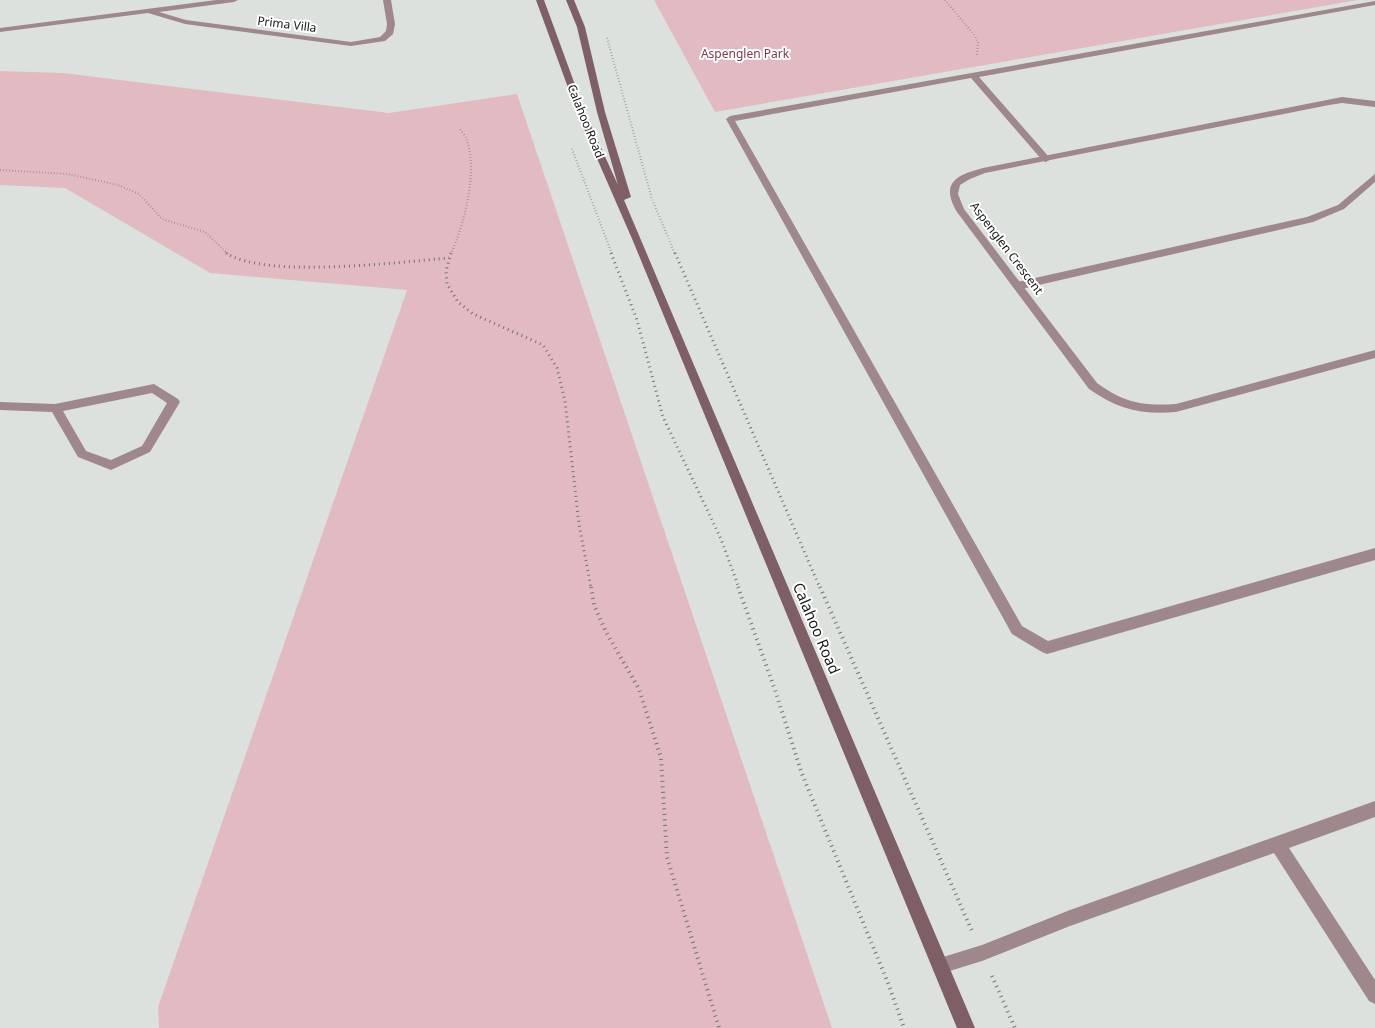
<svg xmlns="http://www.w3.org/2000/svg" width="1375" height="1028" font-family="'Noto Sans',sans-serif">
  <rect width="100%" height="100%" fill="#dde1dd"/>
  <g fill="#e2bac1">
    <path d="M654,0H1358L715,112Z"/>
    <path d="M0,71L63,73L389,113L517,94L832,1028H159L158,1007L407,290L210,273L65,188L0,185Z"/>
  </g>
  <g fill="none" stroke-linecap="round" stroke-linejoin="round">
    <g stroke="#737573" stroke-width="2" stroke-dasharray="0.5 2.5" stroke-linecap="butt">
      <path d="M945,0L975,36L978,43L977,55"/>
      <path d="M607,38L652,199L675,254"/>
      <path d="M572,149L612,254"/>
      <path d="M0,170L68,174L118,185L139,194L162,219L205,232L228,254"/>
      <path d="M451,254C464,224 478,173 467,141C466,136 462,132 459,128"/>
    </g>
    <g stroke="#737573" stroke-width="3" stroke-dasharray="1 4" stroke-linecap="butt">
      <path d="M226,253C265,279 400,262 449,258"/>
      <path d="M451,253L446,271L447,284L458,302L473,314L543,345L557,368L565,401L579,524L591,588"/>
      <path d="M611,253L637,320L663,417L721,539L739,588"/>
      <path d="M675,253L820,588"/>
    </g>
    <g stroke="#737573" stroke-width="4" stroke-dasharray="1 4.5" stroke-linecap="butt">
      <path d="M591,587L594,605L606,632L639,689L661,758L667,857L719,1028"/>
      <path d="M738,587L775,690L802,774L888,983L904,1028"/>
      <path d="M820,587L972,931"/>
      <path d="M992,976L1015,1028"/>
    </g>
    <g fill="#9e888c" fill-rule="evenodd">
      <path d="M1375,1V5L979,77L1049,157L1051,159L1046,162L1043,161L971,78L735,121L1022,626L1048,641L1375,548V560L1047,654L1042,652L1012,634L726,119L730,116Z"/>
      <path d="M1375,174V182L1344,209L1313,222L1017,290L1012,286L1017,282L1307,217L1338,205Z"/>
    </g>
    <g fill="#9e888c" fill-rule="evenodd">
      <path d="M216,0H238L234,2L159,12L186,20L351,42L380,37L386,31L387,24L383,0H391L395,24L393,34L385,41L351,46L185,24L148,13L0,32V28Z"/>
      <path d="M1342,97L1375,101V107L1342,103L1329,105L985,173L970,179L960,185L958,194L964,209L1097,383C1125,403 1142,406 1176,404L1375,350V358L1176,412C1142,415 1117,409 1089,389L957,212C940,183 956,175 983,168Z"/>
      <path d="M154,384L178,399L180,402L150,452L111,470L78,457L52,412L0,410V402L55,404ZM152,393L167,403L142,446L111,460L86,451L63,411Z"/>
      <path d="M1375,801V817L1289,848L1375,980V1004L1369,1001L1274,853L1070,926L982,961L940,974L934,972L932,966L934,960L940,958L982,945L1070,910Z"/>
    </g>
    <path fill="#7d5f65" fill-rule="evenodd" d="M536,0H544L586,115L618,185L597,112L577,27L566,0H574L585,27L605,112L631,197L624,200L975,1028H957L633,241L578,115Z"/>
  </g>
  <g text-anchor="middle" dominant-baseline="central" stroke-width="4" stroke-linejoin="round" paint-order="stroke">
    <g font-size="12" fill="#161716" stroke="#fff">
      <text transform="translate(287 24) rotate(7)">Prima Villa</text>
      <text transform="translate(586 121) rotate(68)">Calahoo Road</text>
      <text transform="translate(1007 248) rotate(53)">Aspenglen Crescent</text>
    </g>
    <g font-size="12" fill="#793a4a" stroke="#fff">
      <text x="745" y="53">Aspenglen Park</text>
    </g>
    <g font-size="15" fill="#161716" stroke="#fff">
      <text transform="translate(817 628) rotate(67)">Calahoo Road</text>
    </g>
  </g>
</svg>
